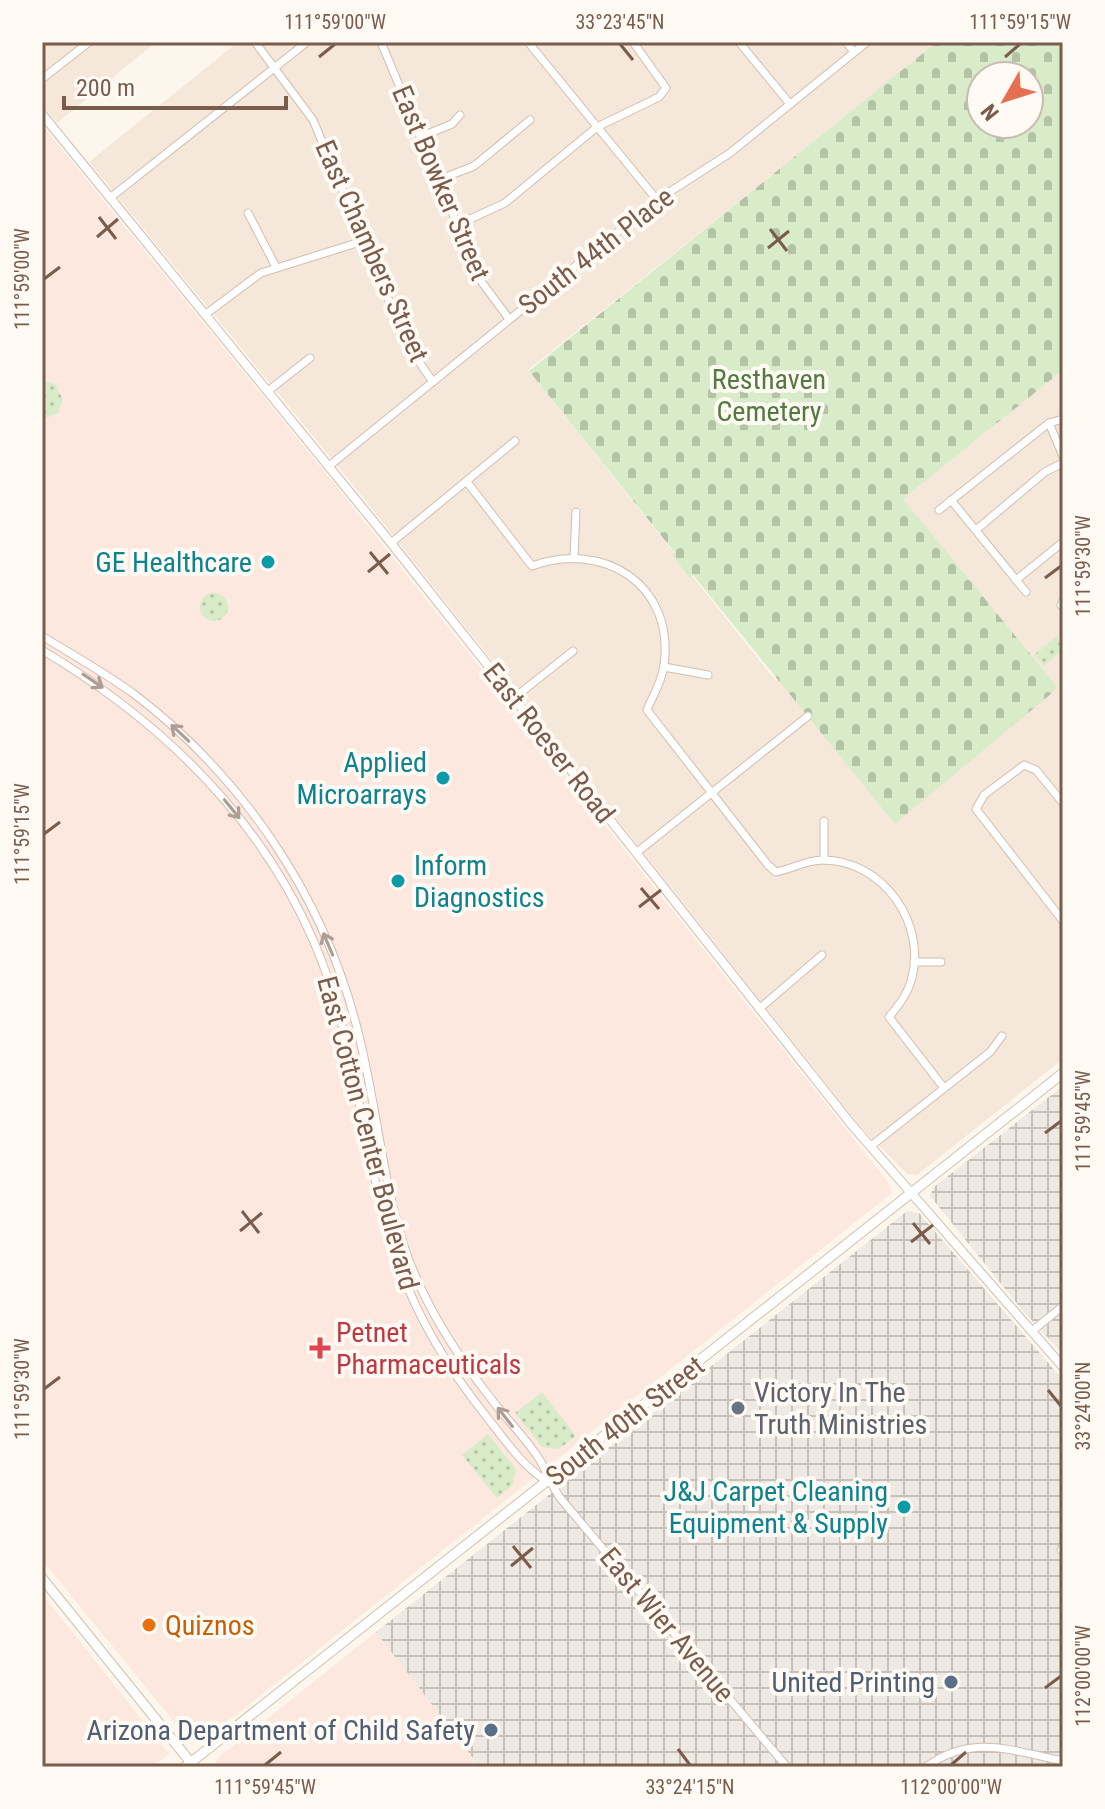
<svg xmlns="http://www.w3.org/2000/svg" width="1105" height="1809" font-family="'Roboto Condensed',sans-serif">
  <defs>
    <pattern id="industrial-grid" width="8" height="8" patternUnits="userSpaceOnUse" patternTransform="scale(2)"><rect width="8" height="8" fill="#efe9e4"/><path d="M0 4h8M4 0v8" fill="none" stroke="#c7c0bb"/></pattern>
    <pattern id="grass-dots" width="8" height="8" patternUnits="userSpaceOnUse" patternTransform="scale(2)"><rect width="8" height="8" fill="#d8ecc9"/><path d="M2 2h.1M6 6h.1" fill="none" stroke="#b4c2a5" stroke-width="1.8" stroke-linecap="round"/></pattern>
    <pattern id="cemetery-stones" width="16" height="16" patternUnits="userSpaceOnUse" patternTransform="scale(2)"><rect width="16" height="16" fill="#d8ecc9"/><path d="M2 7V4a2 2 0 0 1 4 0v3zM10 15v-3a2 2 0 0 1 4 0v3z" fill="#b4c2a5"/></pattern>
  </defs>
  <rect width="100%" height="100%" fill="#fdf6ec"/>
  <g fill="#f5e8da">
    <path d="M42,42H156L57,123L42,105Z"/>
    <path d="M238,42H938L528,370L776,681L903,499L1063,370V1059L917,1175L907,1174L858,1124L362,496L89,162Z"/>
  </g>
  <g fill="#fde8e0">
    <path d="M42,125L332,481L887,1181L892,1193L203,1741L195,1743L189,1740L42,1560Z"/>
    <path d="M42,1594L169,1754L152,1767H42Z"/>
    <path d="M376,1632L482,1767H214L219,1757Z"/>
  </g>
  <g fill="url(#industrial-grid)">
    <path d="M1063,1086V1354L1023,1311L930,1196L934,1187Z"/>
    <path d="M907,1211L919,1213L1063,1380V1767H480L376,1632Z"/>
  </g>
  <g fill="url(#grass-dots)">
    <path d="M42,380L56,385L63,400L58,413L44,419Z"/>
    <circle cx="214" cy="607" r="14"/>
    <path d="M1057,636L1059,643L1063,640V650L1044,666L1034,655Z"/>
    <path d="M542,1392L576,1436L559,1449L542,1447L515,1413Z"/>
    <path d="M488,1434L516,1469L512,1486L497,1498L462,1455Z"/>
  </g>
  <path fill="url(#cemetery-stones)" fill-rule="evenodd" d="M937,42H1063V370L903,499L1058,688L895,824L693,575L689,577L672,555L675,553L529,371ZM981,76H1029V124H981Z"/>
  <g fill="none" stroke-linecap="round" stroke-linejoin="round">
    <defs>
      <g id="minor">
        <path d="M255,42L313,120L408,346L433,382"/>
        <path d="M381,42L481,281L509,319"/>
        <path d="M528,42L657,200"/>
        <path d="M739,42L790,104"/>
        <path d="M846,42L854,52"/>
        <path d="M42,79L89,42"/>
        <path d="M420,137L452,124L460,115"/>
        <path d="M438,180L474,166L530,120"/>
        <path d="M110,198L307,42"/>
        <path d="M248,213L276,267"/>
        <path d="M457,225L505,203L597,127L659,97L666,88L633,42"/>
        <path d="M206,314L261,273L363,241"/>
        <path d="M268,391L310,358"/>
        <path d="M1049,423L1063,456"/>
        <path d="M329,466L657,200L730,153L867,42"/>
        <path d="M467,482L532,566C604,540 675,585 664,665C662,682 653,695 647,710L768,865L776,872C792,869 806,860 823,860C883,860 928,924 911,981C907,995 898,1006 889,1017L944,1088"/>
        <path d="M951,500L1026,592"/>
        <path d="M939,510L1049,423L1063,419"/>
        <path d="M976,530L1045,472L1063,463"/>
        <path d="M391,543L515,441"/>
        <path d="M574,556L576,512"/>
        <path d="M1016,580L1063,542"/>
        <path d="M1061,605L1063,601"/>
        <path d="M42,636C73,655 105,673 134,694C241,775 322,894 356,1024C376,1098 381,1176 405,1249C424,1305 456,1354 492,1400C507,1420 528,1440 541,1462C548,1474 552,1487 561,1499L787,1767"/>
        <path d="M42,650C159,720 259,815 314,942C357,1042 361,1151 395,1253C414,1313 447,1367 486,1416C505,1440 522,1466 548,1482"/>
        <path d="M664,667L708,675"/>
        <path d="M514,698L573,651"/>
        <path d="M1063,803L1036,770L1024,765L984,795L976,809L1063,921"/>
        <path d="M636,853L808,716"/>
        <path d="M824,860V821"/>
        <path d="M914,962H941"/>
        <path d="M759,1009L822,955"/>
        <path d="M871,1146L990,1052L1002,1036"/>
        <path d="M1032,1331L1063,1306"/>
        <path d="M1061,1550L1063,1545"/>
        <path d="M926,1767C972,1733 1012,1751 1063,1761"/>
      </g>
      <path id="tertiary" d="M42,114L391,543L851,1124L1063,1367"/>
      <g id="secondary">
        <path d="M42,1578L192,1764"/>
        <path d="M185,1767L1063,1073"/>
      </g>
    </defs>
    <use href="#minor" stroke="#d1beb0" stroke-width="9"/>
    <use href="#tertiary" stroke="#d1beb0" stroke-width="10"/>
    <use href="#secondary" stroke="#d6c0b0" stroke-width="11"/>
    <use href="#minor" stroke="#fff" stroke-width="7"/>
    <use href="#tertiary" stroke="#fff" stroke-width="8"/>
    <use href="#secondary" stroke="#fff" stroke-width="9"/>
  </g>
  <defs><path id="oneway-shaft" d="M-6 0H5M1.5-3L5.5 0L1.5 3" fill="none" stroke-width="1.6" stroke-linecap="round" stroke-linejoin="round" transform="scale(2)"/></defs>
  <g stroke="#af9d94">
    <use href="#oneway-shaft" transform="translate(93 681) rotate(34)"/>
    <use href="#oneway-shaft" transform="translate(180 733) rotate(-137)"/>
    <use href="#oneway-shaft" transform="translate(232 809) rotate(51)"/>
    <use href="#oneway-shaft" transform="translate(328 944) rotate(-113)"/>
    <use href="#oneway-shaft" transform="translate(505 1417) rotate(-128)"/>
  </g>
  <path fill="none" stroke="#7a5c4d" stroke-width="3" d="M620,44L633,60M319,57L335,44M1005,57L1020,44M99,217L116,239M770,229L787,251M97,237L118,219M768,248L789,231M44,279L60,267M370,552L388,574M368,572L390,554M1045,578L1061,566M44,834L60,822M641,888L659,909M639,907L661,890M1045,1133L1061,1121M242,1211L259,1233M913,1223L930,1244M240,1231L262,1213M911,1242L933,1225M44,1389L60,1377M1048,1390L1061,1406M513,1546L531,1568M511,1566L533,1548M1045,1688L1061,1676M678,1749L690,1765M265,1765L281,1752M951,1765L966,1752"/>
  <g fill="#0f9aa8" stroke="#fffaf3" stroke-width="3">
    <circle cx="268" cy="562" r="8"/>
    <circle cx="443" cy="778" r="8"/>
    <circle cx="398" cy="881" r="8"/>
    <circle cx="904" cy="1507" r="8"/>
  </g>
  <path fill="#e0444e" stroke="#fffaf3" stroke-width="3" d="M316 1336h8v8h8v8h-8v8h-8v-8h-8v-8h8z"/>
  <circle fill="#6b7280" stroke="#fffaf3" stroke-width="3" cx="738" cy="1408" r="8"/>
  <circle fill="#e8710a" stroke="#fffaf3" stroke-width="3" cx="149" cy="1625" r="8"/>
  <g fill="#5c6f8a" stroke="#fffaf3" stroke-width="3">
    <circle cx="951" cy="1682" r="8"/>
    <circle cx="491" cy="1730" r="8"/>
  </g>
  <g text-anchor="middle" dominant-baseline="central" stroke-width="8" stroke-linejoin="round" paint-order="stroke">
    <g font-size="28" fill="#7a5c4d" stroke="#fffaf3">
      <text transform="translate(441 183) rotate(67)">East Bowker Street</text>
      <text transform="translate(372 251) rotate(66)">East Chambers Street</text>
      <text transform="translate(596 251) rotate(-38)">South 44th Place</text>
      <text transform="translate(549 743) rotate(52)">East Roeser Road</text>
      <text transform="translate(368 1133) rotate(75)">East Cotton Center Boulevard</text>
      <text transform="translate(625 1421) rotate(-38)">South 40th Street</text>
      <text transform="translate(667 1625) rotate(50)">East Wier Avenue</text>
    </g>
    <g font-size="28" fill="#537a41" stroke="#fffaf3">
      <text x="769" y="379">Resthaven<tspan x="769" dy="32">Cemetery</tspan></text>
    </g>
    <g font-size="28" fill="#0d838f" stroke="#fffaf3" text-anchor="end">
      <text x="252" y="562">GE Healthcare</text>
      <text x="427" y="762">Applied<tspan x="427" dy="32">Microarrays</tspan></text>
      <text x="414" y="865" text-anchor="start">Inform<tspan x="414" dy="32">Diagnostics</tspan></text>
      <text x="888" y="1491">J&amp;J Carpet Cleaning<tspan x="888" dy="32">Equipment &amp; Supply</tspan></text>
    </g>
    <g font-size="28" fill="#be3a42" stroke="#fffaf3" text-anchor="start">
      <text x="336" y="1332">Petnet<tspan x="336" dy="32">Pharmaceuticals</tspan></text>
    </g>
    <g font-size="28" fill="#5b616d" stroke="#fffaf3" text-anchor="start">
      <text x="754" y="1392">Victory In The<tspan x="754" dy="32">Truth Ministries</tspan></text>
    </g>
    <g font-size="28" fill="#c56008" stroke="#fffaf3" text-anchor="start">
      <text x="165" y="1625">Quiznos</text>
    </g>
    <g font-size="28" fill="#4e5e75" stroke="#fffaf3" text-anchor="end">
      <text x="935" y="1682">United Printing</text>
      <text x="475" y="1730">Arizona Department of Child Safety</text>
    </g>
  </g>
  <rect width="1105" height="1809" fill="none" stroke="#fffaf3" stroke-width="88"/>
  <g transform="translate(1005 100) rotate(231)"><circle r="38" fill="#fffaf3" stroke="#cabbb1" stroke-width="2"/>
  <path d="M0-6L14 30L0 20L-14 30Z" fill="#e76f51"/>
  <text y="-12" font-size="22" font-weight="bold" text-anchor="middle" fill="#7a5c4d">N</text>
  </g>
  <path d="M64 96v12h222v-12" fill="none" stroke="#7a5c4d" stroke-width="4"/>
  <text x="76" y="96" font-size="24" fill="#7a5c4d" stroke="#fffaf3" stroke-width="6" paint-order="stroke">200 m</text>
  <rect x="44" y="44" width="1017" height="1721" fill="none" stroke="#7a5c4d" stroke-width="3"/>
  <g font-size="20" text-anchor="middle" fill="#7a5c4d">
    <text x="335" y="29">111°59'00"W</text>
    <text x="620" y="29">33°23'45"N</text>
    <text x="1020" y="29">111°59'15"W</text>
    <text transform="translate(22 279) rotate(-90)" y="7">111°59'00"W</text>
    <text transform="translate(1083 566) rotate(-90)" y="7">111°59'30"W</text>
    <text transform="translate(22 834) rotate(-90)" y="7">111°59'15"W</text>
    <text transform="translate(1083 1121) rotate(-90)" y="7">111°59'45"W</text>
    <text transform="translate(22 1389) rotate(-90)" y="7">111°59'30"W</text>
    <text transform="translate(1083 1406) rotate(-90)" y="7">33°24'00"N</text>
    <text transform="translate(1083 1676) rotate(-90)" y="7">112°00'00"W</text>
    <text x="265" y="1794">111°59'45"W</text>
    <text x="690" y="1794">33°24'15"N</text>
    <text x="951" y="1794">112°00'00"W</text>
  </g>
</svg>
